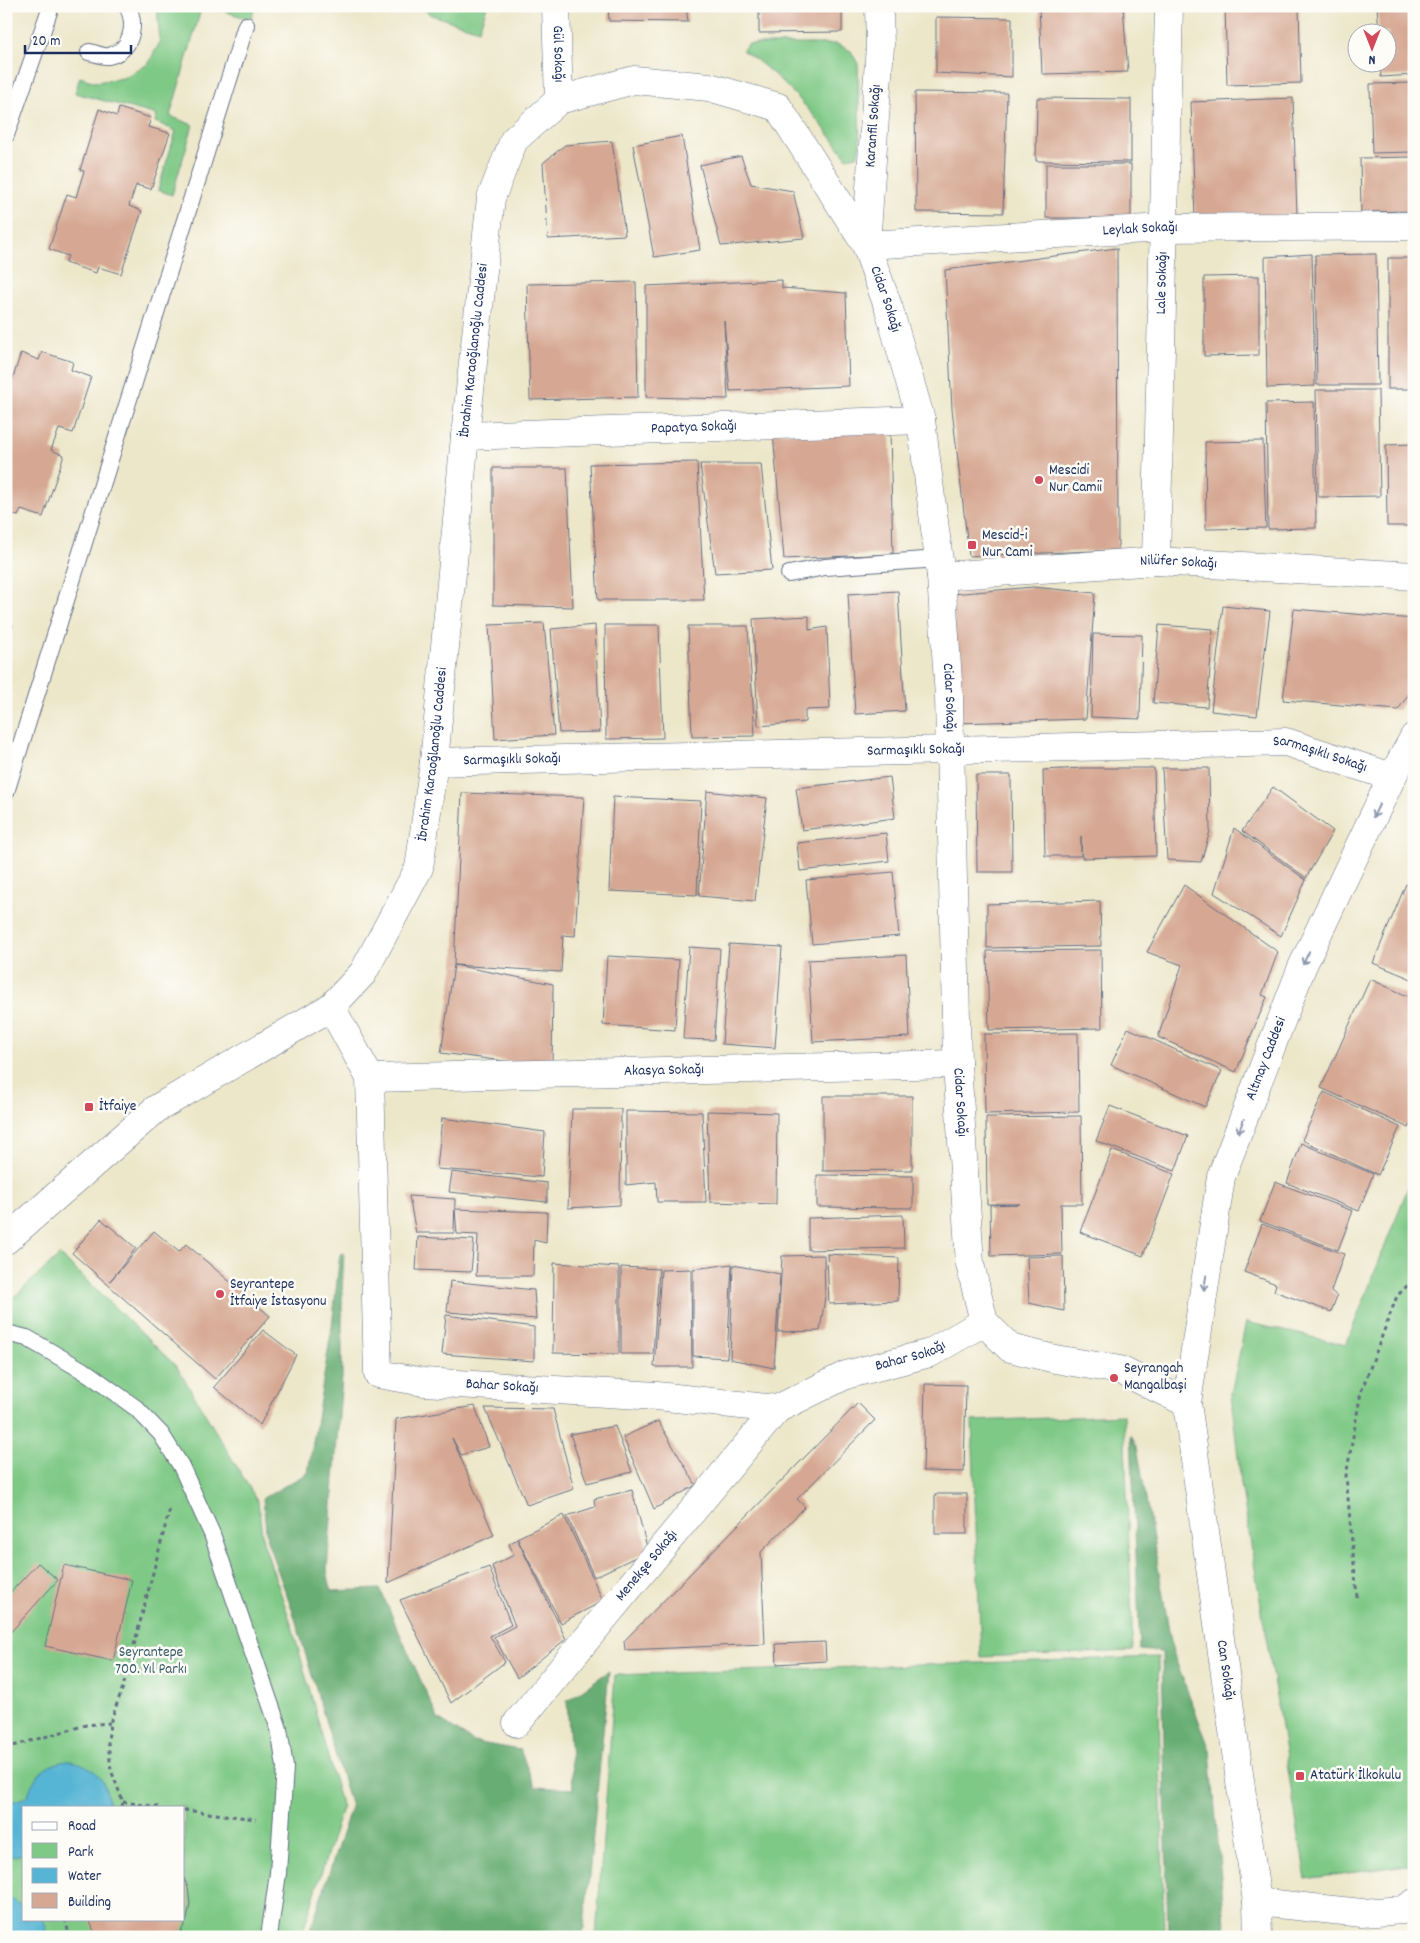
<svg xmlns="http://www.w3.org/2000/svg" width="1420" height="1943" font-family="Dekko,sans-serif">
  <rect width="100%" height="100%" fill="#fdfcf7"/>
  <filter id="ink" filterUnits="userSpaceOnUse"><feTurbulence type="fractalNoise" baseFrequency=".02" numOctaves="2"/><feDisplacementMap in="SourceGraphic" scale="10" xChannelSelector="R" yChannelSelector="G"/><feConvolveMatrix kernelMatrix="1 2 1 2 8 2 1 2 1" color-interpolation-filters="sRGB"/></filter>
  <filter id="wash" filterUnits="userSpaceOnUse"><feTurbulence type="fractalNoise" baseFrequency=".0096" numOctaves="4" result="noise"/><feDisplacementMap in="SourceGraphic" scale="20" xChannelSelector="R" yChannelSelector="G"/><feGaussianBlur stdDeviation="1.12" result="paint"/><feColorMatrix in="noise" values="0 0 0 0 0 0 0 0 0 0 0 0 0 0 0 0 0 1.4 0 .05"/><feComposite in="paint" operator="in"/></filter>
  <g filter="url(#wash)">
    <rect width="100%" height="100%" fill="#ede7ca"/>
    <g fill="#7fc986" stroke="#4d7c72" fill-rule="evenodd">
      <path d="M157,6H202L170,116L193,125L172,195L158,190L176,131L155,122L157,115L75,93L80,77L95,82L123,78L148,64L160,42Z"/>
      <path d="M209,6H255L251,20Z"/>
      <path d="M420,6H487L479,30L431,15Z"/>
      <path d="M748,44H837L851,51L858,64L860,145L857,156L847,158C817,118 785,78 742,50Z"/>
      <path d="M1414,1172V1864L1306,1879L1241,1484L1231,1394L1246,1322L1346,1345Z"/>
      <path d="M60,1255L177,1367L258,1502L263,1542L292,1626L342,1808L301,1937H6V1304ZM24,1807H184V1919H24Z"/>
      <path d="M1124,1415L1133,1651L981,1657L972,1421Z"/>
      <path d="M1158,1657L1164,1937H596L615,1675Z"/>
    </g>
    <g fill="#67ad73" stroke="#416e68">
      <path d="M344,1253L342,1293V1377L327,1570L331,1591L380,1589L438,1719L474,1742L520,1750L535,1787L573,1789L567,1701L609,1671L583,1937H308L351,1807L294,1615L267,1541L263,1498L308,1473L332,1327L340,1254Z"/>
      <path d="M1131,1435L1137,1447L1173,1653L1210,1750L1226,1937H1168L1162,1652L1140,1650Z"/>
    </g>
    <g fill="#56b5d4" stroke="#387299">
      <path d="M69,1761C93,1763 110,1782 108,1807H24V1854L6,1857V1801H16L28,1796C33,1775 47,1763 69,1761Z"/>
      <path d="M6,1896L24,1907V1919H43L46,1927L44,1937H6Z"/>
    </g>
    <g id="blocks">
      <g fill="#d6a893">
        <path d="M608,6H686L688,22L609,21Z"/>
        <path d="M759,6H842V32L759,33Z"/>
        <path d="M1039,6H1123L1128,72L1042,74Z"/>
        <path d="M1225,6H1299L1301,83L1227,85Z"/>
        <path d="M1377,6H1414V75L1381,77L1380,62H1388V32H1379Z"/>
        <path d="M936,17L1012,18V77L936,73Z"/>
        <path d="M1414,83V152L1372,153L1370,84Z"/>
        <path d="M915,92L1007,93L1003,213L916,212Z"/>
        <path d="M1037,98L1131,99V162L1036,161Z"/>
        <path d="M1293,98L1297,215L1195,219L1191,102Z"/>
        <path d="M119,108L151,118L148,127L170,133L151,189L136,185L129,206L142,211L121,274L98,267L96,273L65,263L68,256L49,249L67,194L76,197L84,171L80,170L99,109L117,116Z"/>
        <path d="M682,136L700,250L654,257L633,145Z"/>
        <path d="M612,141L625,235L548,239L543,163L565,145Z"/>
        <path d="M741,156L751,184L793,191L804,238L721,246L700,165Z"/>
        <path d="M1414,157V211L1361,212L1360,158Z"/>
        <rect x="1046" y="164" width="85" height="54"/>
        <path d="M1117,248L1118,550L969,556L952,409L945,270Z"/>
        <path d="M1312,254L1315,386L1267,388L1265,257Z"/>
        <path d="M1376,254L1378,385H1317L1315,255Z"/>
        <rect x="1388" y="258" width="26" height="131"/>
        <path d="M1259,276V355L1204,356V277Z"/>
        <path d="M782,280V288L846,293L849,386L730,391L724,321L728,399L646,397V286Z"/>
        <path d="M636,282L638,397L530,400L527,284Z"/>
        <path d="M42,352L73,362L71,370L91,377L73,433L59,429L51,450L64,455L43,517L21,510L18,516L6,512V399L21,353L39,360Z"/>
        <path d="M1316,390H1378L1380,496L1318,497Z"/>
        <path d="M1314,402L1316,528L1268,529L1266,403Z"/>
        <path d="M890,430L893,554L784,559L773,433Z"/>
        <path d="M1263,441L1266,528L1206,529L1205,442Z"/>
        <path d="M1414,444V526H1387L1386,445Z"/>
        <path d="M697,462L704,600H598L590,464Z"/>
        <path d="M700,464H761L772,570L715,573Z"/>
        <path d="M493,468H567L573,607L493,605Z"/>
        <path d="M1033,587L1095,593L1086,719L958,723L952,594Z"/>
        <path d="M898,591L905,711L855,714L848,594Z"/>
        <path d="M1223,606L1270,611L1257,716L1211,711Z"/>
        <path d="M1294,609L1414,619V686L1398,710L1283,700Z"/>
        <path d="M809,616V630L827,627L830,709L805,710V722L758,726L753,619Z"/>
        <path d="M6,623L13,625L7,646H6Z"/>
        <path d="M544,623L554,735L495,739L489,625Z"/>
        <path d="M595,625L600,732L559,733L551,629Z"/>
        <path d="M605,625H659L663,738L606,739Z"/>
        <path d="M1159,625L1213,629L1207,707L1153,703Z"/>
        <path d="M688,626H748L755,736L692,737Z"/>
        <path d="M1093,634L1142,635L1140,719L1091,717Z"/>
        <path d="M1083,768H1154L1156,856L1082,858L1081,836V856H1045L1043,770Z"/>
        <path d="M1162,768H1209L1210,831L1201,862L1167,860Z"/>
        <path d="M976,775H1011L1012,872H977Z"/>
        <path d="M890,777L895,818L802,830L796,788Z"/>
        <path d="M1273,787L1333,831L1306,878L1242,831Z"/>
        <path d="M707,791L767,798L755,901L699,896Z"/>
        <path d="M462,793L584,797L575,936L563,935L561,972L454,965L553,984L552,1067L441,1053L454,965Z"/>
        <path d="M613,797L701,801L697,895L609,891Z"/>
        <path d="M1234,828L1306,880L1281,936L1214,893Z"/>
        <path d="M886,833L889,861L800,871L797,843Z"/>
        <path d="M893,872L899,936L812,944L806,880Z"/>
        <path d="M1406,884L1414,887V980L1373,963Z"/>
        <path d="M1184,885L1278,952L1262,995L1267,997L1236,1072L1158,1037L1182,965L1147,952Z"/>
        <path d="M1100,901L1101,946L987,948V904Z"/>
        <path d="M729,944L782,947L775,1048L722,1044Z"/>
        <path d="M689,947L720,949L714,1040L683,1039Z"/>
        <path d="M1101,950L1102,1028L989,1030L987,951Z"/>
        <path d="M906,955L910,1037L813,1042L808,960Z"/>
        <path d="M607,956L679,960L675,1030L603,1025Z"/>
        <path d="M1370,979L1414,999V1118L1409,1128L1321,1088Z"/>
        <path d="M1128,1028L1222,1071L1205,1107L1111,1065Z"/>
        <path d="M1078,1033L1079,1112L985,1114L984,1034Z"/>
        <path d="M1324,1092L1400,1127L1378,1175L1302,1140Z"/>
        <path d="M823,1096H912V1170L823,1171Z"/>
        <path d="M1110,1106L1188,1136L1175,1171L1096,1141Z"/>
        <path d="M572,1109H621L620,1205L568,1208Z"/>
        <path d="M626,1111L702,1112L706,1202H657L656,1182L626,1185Z"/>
        <path d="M707,1111L777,1113L776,1204L710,1202Z"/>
        <path d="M1081,1116L1082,1204H1061L1062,1254L991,1256L990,1205L1020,1204H987L986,1117Z"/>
        <path d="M442,1118L545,1132L542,1177L437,1169Z"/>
        <path d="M1301,1143L1373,1174L1359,1211L1287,1183Z"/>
        <path d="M1112,1150L1174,1174L1143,1256L1080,1232Z"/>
        <path d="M452,1172L547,1183V1202L449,1192Z"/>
        <path d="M817,1175L913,1176V1208L817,1207Z"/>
        <path d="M1275,1182L1353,1211L1338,1250L1260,1221Z"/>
        <path d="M409,1196L455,1199L454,1233H416Z"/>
        <path d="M455,1209L547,1212L546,1243L534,1240L533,1276H476L478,1235L457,1234Z"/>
        <path d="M903,1215L904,1248L808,1250V1218Z"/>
        <path d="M101,1219L136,1248L110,1281L154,1231L179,1252L186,1244L270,1316L215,1379L72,1253Z"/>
        <path d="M1262,1224L1344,1254L1331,1291L1337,1296L1331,1312L1274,1291L1276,1284L1244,1272Z"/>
        <path d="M418,1237L474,1240L471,1272L416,1270Z"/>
        <path d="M827,1254L899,1258L898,1301L829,1304Z"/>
        <path d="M824,1255L825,1297L820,1331L778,1332L782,1256Z"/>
        <path d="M1063,1256L1064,1311L1029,1303L1027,1257Z"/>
        <path d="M554,1263L619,1267V1354L553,1353Z"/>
        <path d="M732,1264L727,1358L693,1356V1269Z"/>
        <path d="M733,1265L780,1274L774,1368L730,1359Z"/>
        <path d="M621,1267L659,1269L653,1354H621Z"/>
        <path d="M691,1269L692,1367H654L661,1270Z"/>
        <path d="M450,1281L534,1290L536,1319L447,1312Z"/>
        <path d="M446,1315L534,1327V1361L442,1354Z"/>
        <path d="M263,1330L296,1355L260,1425L214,1387Z"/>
        <path d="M925,1384L966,1385L964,1472L923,1471Z"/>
        <path d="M858,1403L875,1420L797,1499L805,1507L761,1552L765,1644L625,1650L624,1641Z"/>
        <path d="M475,1406L489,1447L461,1455L452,1438L494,1535L388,1583L396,1419Z"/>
        <path d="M485,1408L553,1409L574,1489L527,1505Z"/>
        <path d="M658,1421L696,1485L654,1509L623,1437Z"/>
        <path d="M615,1426L632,1472L587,1483L570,1434Z"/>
        <path d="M632,1490L648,1551L594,1577L567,1516L595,1507L594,1499Z"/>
        <rect x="935" y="1494" width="32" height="40"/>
        <path d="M564,1515L603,1601L561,1623L517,1538Z"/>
        <path d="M517,1539L566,1639L517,1678L494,1637L515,1626L492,1566L514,1555L509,1544Z"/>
        <path d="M38,1563L58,1580L6,1637V1597Z"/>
        <path d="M64,1565L132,1580L113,1661L45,1646Z"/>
        <path d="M489,1567L511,1625L490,1636L505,1662L451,1703L400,1600Z"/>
        <path d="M825,1642L826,1661L777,1664L776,1644Z"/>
        <path d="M184,1878L188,1888L190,1904L187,1920L178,1937H98L93,1929L89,1919H184Z"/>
      </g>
    </g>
  </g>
  <g filter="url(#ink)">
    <use href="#blocks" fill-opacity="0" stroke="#646f84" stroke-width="1"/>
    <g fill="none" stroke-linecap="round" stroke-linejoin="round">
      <defs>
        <g id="service">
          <path d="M89,52C95,53 104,57 109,56C132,51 137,24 127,6"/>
          <path d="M6,135L51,6"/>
          <path d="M789,574L825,567L939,559"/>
          <path d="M6,792L246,25"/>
          <path d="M6,1333L27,1338L89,1374L136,1408L161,1434L181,1466L212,1534L279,1729L285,1767L278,1873L269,1937"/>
        </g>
        <g id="minor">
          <path id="s1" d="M556,6L559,100"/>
          <path id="s2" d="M879,6L880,46L866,245L1164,228L1414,226"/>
          <path id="s3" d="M465,436L921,420"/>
          <path id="s4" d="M1156,561L1169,6"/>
          <path id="s5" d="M941,576L1156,561L1414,576"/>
          <path id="s6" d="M434,762L1286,742L1392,777"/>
          <path id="s7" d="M331,1007L370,1078L378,1374L424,1382L657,1396L777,1409L846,1375L930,1353L984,1322"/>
          <path id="s8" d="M370,1078L957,1064"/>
          <path id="s9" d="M6,1240L156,1109L331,1007L363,973L419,868L434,762L465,436L491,198L514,140L559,100L634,80L709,87L778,107L866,245L889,309L921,420L941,576L949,697L957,1064L970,1264L984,1322L1010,1348L1055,1359L1120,1370L1187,1403"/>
          <path id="s10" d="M517,1723L777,1409"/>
          <path d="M1257,1902L1362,1913L1403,1910L1414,1903"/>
        </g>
        <g id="tertiary">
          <path id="s11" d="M1258,1937L1257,1902L1187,1403L1221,1177L1302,967L1392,777L1414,737"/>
        </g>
      </defs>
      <use href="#service" stroke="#646f84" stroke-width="18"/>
      <use href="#minor" stroke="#646f84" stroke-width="29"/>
      <use href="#tertiary" stroke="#646f84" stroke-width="29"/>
      <g stroke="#646f84" stroke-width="3" stroke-dasharray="4 4" stroke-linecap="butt">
        <path d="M1357,1597L1346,1476L1361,1392L1397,1296L1414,1279"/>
        <path d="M6,1748L86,1725L110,1723"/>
        <path d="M123,1802L159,1807"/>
        <path d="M122,1807L123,1802L111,1770L108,1742L110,1723L123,1687L170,1508"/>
        <path d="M184,1810L256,1819"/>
        <path d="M65,1919L69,1934L72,1937"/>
      </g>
      <use href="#service" stroke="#fff" stroke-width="16"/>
      <use href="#minor" stroke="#fff" stroke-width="28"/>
      <use href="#tertiary" stroke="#fff" stroke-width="28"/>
    </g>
    <defs><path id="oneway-shaft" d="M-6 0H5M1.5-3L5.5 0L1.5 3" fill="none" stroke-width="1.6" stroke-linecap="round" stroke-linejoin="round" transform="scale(1.25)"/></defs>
    <g stroke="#8d97ae">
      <use href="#oneway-shaft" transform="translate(1376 811) rotate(115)"/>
      <use href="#oneway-shaft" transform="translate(1306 958) rotate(115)"/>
      <use href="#oneway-shaft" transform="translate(1241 1126) rotate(111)"/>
      <use href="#oneway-shaft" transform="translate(1205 1283) rotate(99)"/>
    </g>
  </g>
  <g fill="#d1495b" stroke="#fdfcf7" stroke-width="2">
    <circle cx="1039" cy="480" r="5"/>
    <rect x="967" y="540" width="10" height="10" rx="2.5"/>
    <rect x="84" y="1102" width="10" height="10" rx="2.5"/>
    <circle cx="220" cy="1294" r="5"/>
    <circle cx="1114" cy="1378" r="5"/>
    <rect x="1295" y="1771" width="10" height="10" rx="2.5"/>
  </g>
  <g text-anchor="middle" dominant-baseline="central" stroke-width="5" stroke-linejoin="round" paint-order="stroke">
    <g font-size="15" fill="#1b2f5e" stroke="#fdfcf7">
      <text stroke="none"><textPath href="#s1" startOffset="48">Gül Sokağı</textPath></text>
      <text transform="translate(874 126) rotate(-86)">Karanfil Sokağı</text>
      <text stroke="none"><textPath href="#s2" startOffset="514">Leylak Sokağı</textPath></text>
      <text stroke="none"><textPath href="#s4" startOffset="278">Lale Sokağı</textPath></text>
      <text stroke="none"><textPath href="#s9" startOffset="1810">Cidar Sokağı</textPath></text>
      <text stroke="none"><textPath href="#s9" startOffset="1088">İbrahim Karaoğlanoğlu Caddesi</textPath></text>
      <text stroke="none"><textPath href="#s3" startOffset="229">Papatya Sokağı</textPath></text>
      <text stroke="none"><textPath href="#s5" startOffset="238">Nilüfer Sokağı</textPath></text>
      <text stroke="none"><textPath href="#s9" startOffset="2215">Cidar Sokağı</textPath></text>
      <text stroke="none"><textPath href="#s6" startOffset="482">Sarmaşıklı Sokağı</textPath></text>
      <text stroke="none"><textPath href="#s9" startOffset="682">İbrahim Karaoğlanoğlu Caddesi</textPath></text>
      <text stroke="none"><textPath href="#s6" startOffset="888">Sarmaşıklı Sokağı</textPath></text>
      <text stroke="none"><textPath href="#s6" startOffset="78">Sarmaşıklı Sokağı</textPath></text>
      <text stroke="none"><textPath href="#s11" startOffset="894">Altınay Caddesi</textPath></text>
      <text stroke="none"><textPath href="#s8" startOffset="294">Akasya Sokağı</textPath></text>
      <text stroke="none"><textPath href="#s9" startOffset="2620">Cidar Sokağı</textPath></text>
      <text stroke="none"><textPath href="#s7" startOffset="922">Bahar Sokağı</textPath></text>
      <text stroke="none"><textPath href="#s7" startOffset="502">Bahar Sokağı</textPath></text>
      <text stroke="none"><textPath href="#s10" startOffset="204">Menekşe Sokağı</textPath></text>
      <text transform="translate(1225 1670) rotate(82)">Can Sokağı</text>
    </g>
    <g font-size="15" fill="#1b2f5e" stroke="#fdfcf7" text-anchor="start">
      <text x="1049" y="471">Mescidi<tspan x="1049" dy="17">Nur Camii</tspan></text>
      <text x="982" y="536">Mescid-i<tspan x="982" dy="17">Nur Cami</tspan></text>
      <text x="99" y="1107">İtfaiye</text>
      <text x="230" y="1285">Seyrantepe<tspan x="230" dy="17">İtfaiye İstasyonu</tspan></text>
      <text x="1124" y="1369">Seyrangah<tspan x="1124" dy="17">Mangalbași</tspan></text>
      <text x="1310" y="1776">Atatürk İlkokulu</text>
    </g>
    <g font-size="15" fill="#395d6a" stroke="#fdfcf7">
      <text x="151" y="1653">Seyrantepe<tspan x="151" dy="17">700. Yıl Parkı</tspan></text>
    </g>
  </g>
  <rect width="1420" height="1943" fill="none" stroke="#fdfcf7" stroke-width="25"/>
  <rect x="22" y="1806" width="162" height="115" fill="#fdfcf7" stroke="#a3aaba"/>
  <rect x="32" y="1822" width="25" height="8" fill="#ffffff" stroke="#a3aaba"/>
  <text x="68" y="1830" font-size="15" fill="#1b2f5e">Road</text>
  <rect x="32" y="1843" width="25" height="15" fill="#7fc986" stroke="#a3aaba"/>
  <text x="68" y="1856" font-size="15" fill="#1b2f5e">Park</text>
  <rect x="32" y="1868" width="25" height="15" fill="#56b5d4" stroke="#a3aaba"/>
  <text x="68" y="1880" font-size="15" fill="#1b2f5e">Water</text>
  <rect x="32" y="1893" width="25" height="15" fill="#d6a893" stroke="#a3aaba"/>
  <text x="68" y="1906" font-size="15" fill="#1b2f5e">Building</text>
  <g transform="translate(1372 48) rotate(180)"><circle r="24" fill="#fdfcf7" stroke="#a3aaba"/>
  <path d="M0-4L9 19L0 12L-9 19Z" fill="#d1495b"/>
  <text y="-8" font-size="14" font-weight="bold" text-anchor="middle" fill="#1b2f5e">N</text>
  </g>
  <path d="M25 45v8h106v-8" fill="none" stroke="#1b2f5e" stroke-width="2.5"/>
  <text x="32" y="45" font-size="15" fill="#1b2f5e" stroke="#fdfcf7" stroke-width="4" paint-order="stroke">20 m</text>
</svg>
